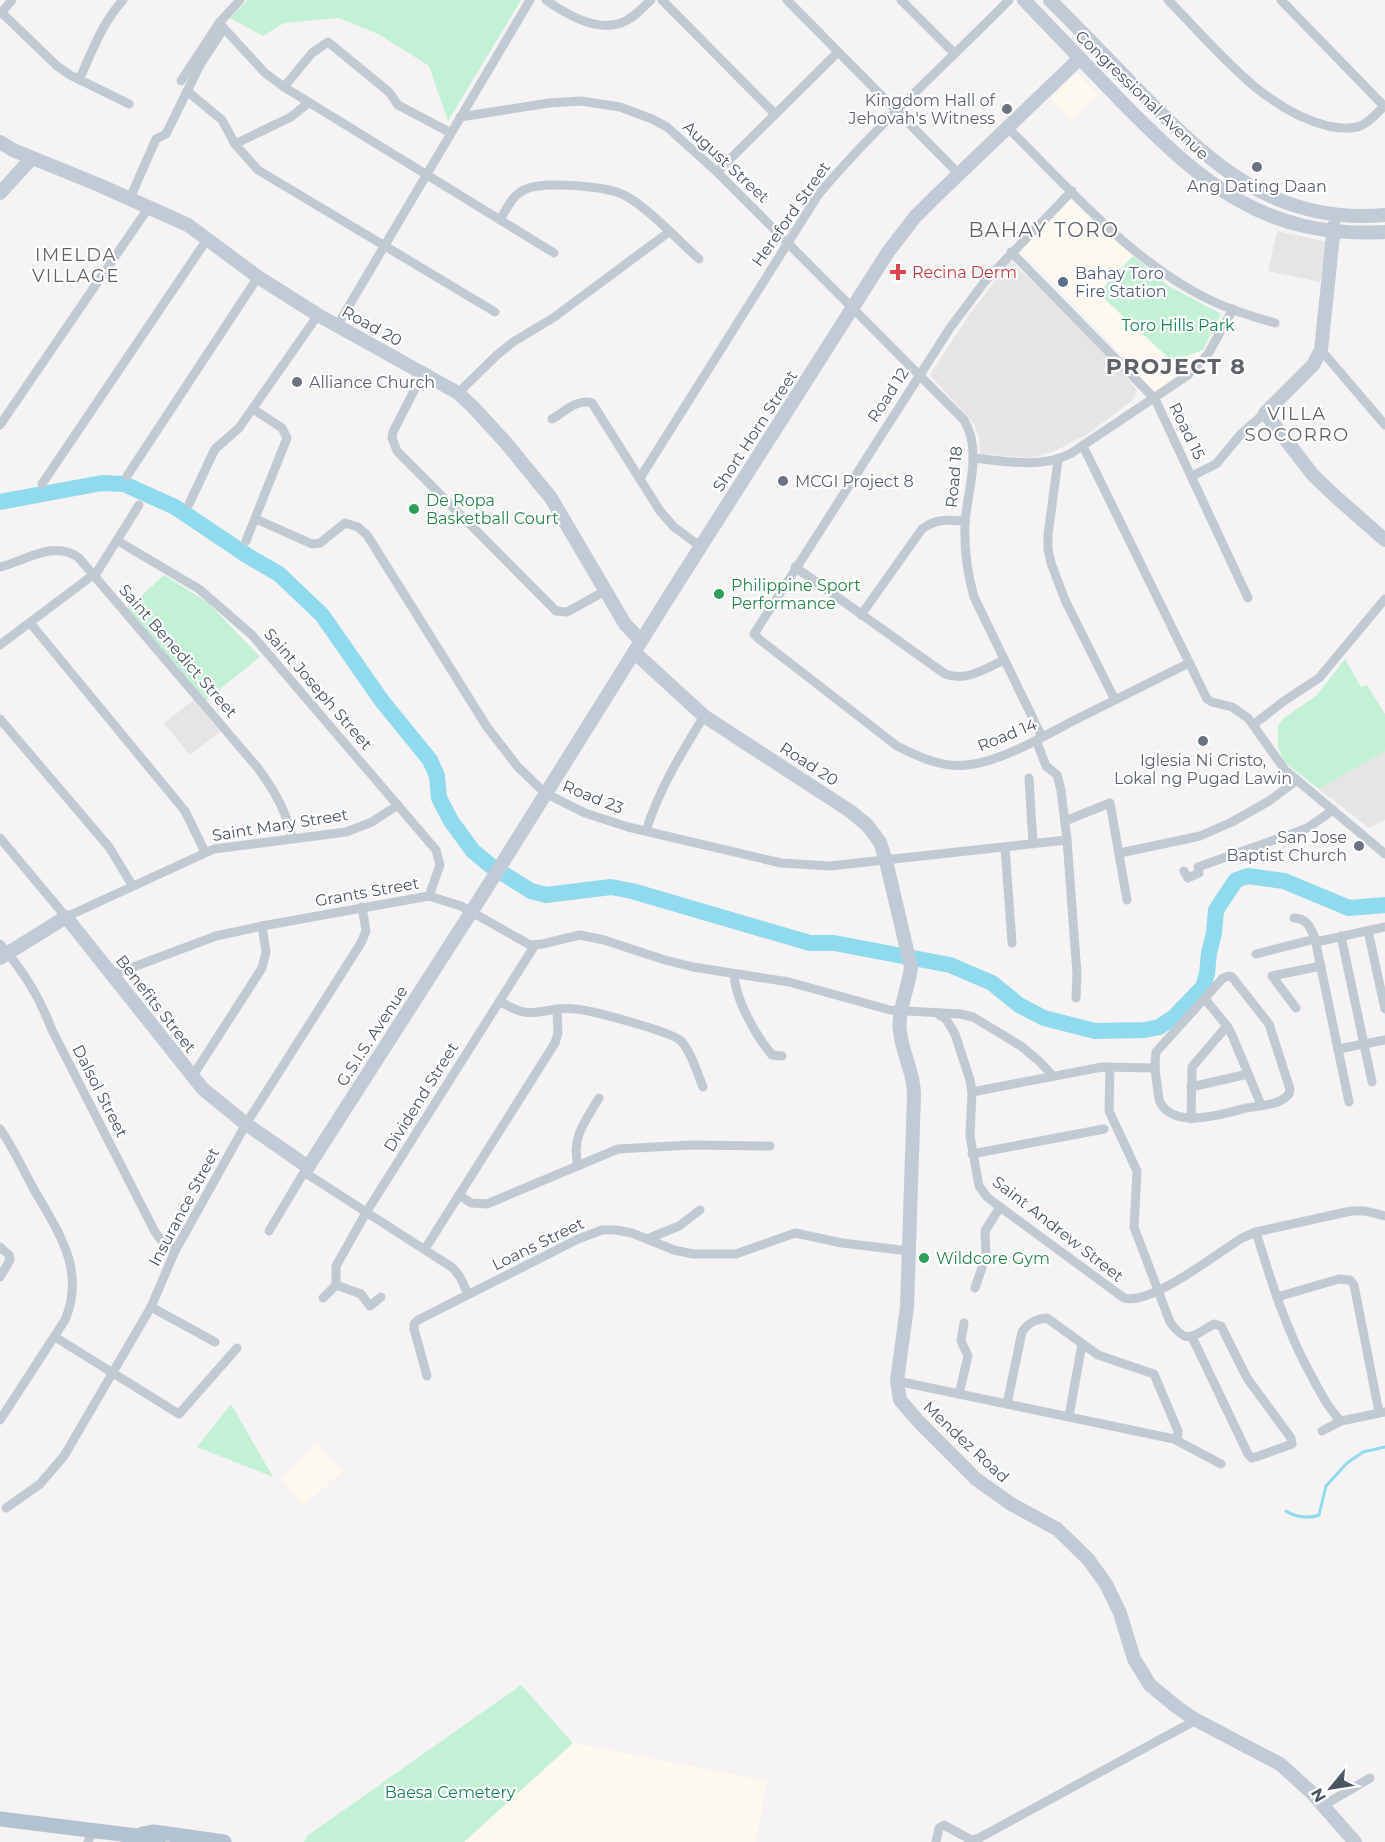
<svg xmlns="http://www.w3.org/2000/svg" width="1385" height="1842" font-family="Montserrat,sans-serif">
  <rect width="100%" height="100%" fill="#f5f3f3"/>
  <g fill="#fdf9ef">
    <path d="M1077,73L1098,95L1071,122L1051,99Z"/>
    <path d="M1070,199L1133,256L1099,293L1172,361L1203,350L1187,367L1155,393L1097,328L1020,249Z"/>
    <path d="M317,1443L342,1472L303,1506L281,1478Z"/>
    <path d="M573,1743L767,1781L756,1842H464Z"/>
  </g>
  <g fill="#e6e4e5">
    <path d="M1277,231L1328,242L1320,282L1268,271Z"/>
    <path d="M1010,261L1093,338L1137,390L1133,400L1089,433L1057,450L1029,458L980,454L979,437L974,424L930,375L967,318Z"/>
    <path d="M194,700L220,732L190,755L164,723Z"/>
    <path d="M1385,751V820L1369,828L1319,789Z"/>
  </g>
  <g fill="#c3f1d5">
    <path d="M248,0H521L448,121L429,66L378,34L339,18L284,23L263,36L230,18Z"/>
    <path d="M1133,256L1167,285L1221,314L1203,350L1172,361L1098,293Z"/>
    <path d="M164,575L207,602L260,657L205,701L126,610Z"/>
    <path d="M1345,659L1361,687L1367,685L1385,714V751L1319,789L1284,762L1278,746V726L1284,718L1316,696Z"/>
    <path d="M231,1404L273,1477L197,1447Z"/>
    <path d="M521,1685L573,1743L464,1842H304L307,1836Z"/>
  </g>
  <g fill="none" stroke-linecap="round" stroke-linejoin="round">
    <path stroke="#90daee" stroke-width="3" d="M1286,1511C1295,1517 1309,1519 1319,1515L1326,1486L1347,1463L1363,1452L1385,1447"/>
    <path stroke="#90daee" stroke-width="16" d="M0,502L102,483L124,484L175,507L248,556L279,574L322,615L382,701L430,760L437,776L439,798L451,821L473,851L491,866L531,891L546,895L611,887L632,891L810,943H834L950,965L992,983L1019,1005L1044,1018L1095,1031L1145,1030L1159,1027L1173,1018L1203,987L1207,974L1209,953L1214,933L1216,910L1236,880L1248,876L1284,881L1349,908L1385,905"/>
    <g stroke="#c1cad2" stroke-width="9">
      <path d="M546,0C565,14 597,32 621,23C633,19 642,8 651,0"/>
      <path d="M662,0L775,114"/>
      <path d="M787,0L959,174"/>
      <path d="M901,0L954,53"/>
      <path d="M1168,0C1214,46 1262,110 1328,126C1338,128 1350,130 1360,126C1369,123 1377,113 1384,106"/>
      <path d="M1281,0L1385,107"/>
      <path d="M1,12L57,66L70,75L129,104"/>
      <path d="M0,14L12,0"/>
      <path d="M219,23L265,73L284,87L554,253"/>
      <path d="M79,80C92,52 102,23 123,0"/>
      <path d="M181,81L219,23L240,0"/>
      <path d="M284,87L312,53L328,42L389,92L398,105L451,133"/>
      <path d="M187,91L222,120L235,144L258,170L495,312"/>
      <path d="M460,117L549,103L581,101L620,107L652,119L667,127L717,172L964,420C983,452 967,490 965,524C964,550 967,572 974,597L1042,737"/>
      <path d="M1007,127C1069,188 1131,262 1210,300C1231,310 1253,317 1275,323"/>
      <path d="M235,144L291,117L308,103"/>
      <path d="M717,172L838,52"/>
      <path d="M1072,191L986,280L950,328L754,634L759,639L897,746C919,757 942,768 967,765C999,762 1041,738 1069,723C1109,703 1149,683 1189,663"/>
      <path d="M130,198L156,139L166,134L200,65L224,28"/>
      <path d="M500,220C507,208 513,194 526,189C544,181 609,186 626,196C649,209 678,240 699,259"/>
      <path d="M1011,252L1155,399L1248,598"/>
      <path d="M337,326L530,0"/>
      <path d="M1321,350L1385,425"/>
      <path d="M423,373L393,432L392,438L397,451L556,611L567,612L605,591"/>
      <path d="M458,393L497,355L513,342L553,318L669,232"/>
      <path d="M552,419C564,412 578,398 592,403L660,511L674,527L701,547"/>
      <path d="M0,425L149,207"/>
      <path d="M1083,446L1207,699L1212,702L1232,707L1248,718L1285,770L1385,854"/>
      <path d="M973,458C1006,461 1039,469 1070,454L1188,375L1208,354L1233,309"/>
      <path d="M1058,460L1048,535V549L1051,563L1065,600L1115,700"/>
      <path d="M127,476L258,277"/>
      <path d="M1192,476L1216,464L1241,434L1265,413"/>
      <path d="M640,478L818,195C877,125 945,65 1009,0"/>
      <path d="M42,484L208,238"/>
      <path d="M189,504L215,449L239,428L318,315"/>
      <path d="M256,519L312,544L320,543L345,523L358,527L367,535L487,727L518,767L545,793L585,813L628,827L781,863L830,866L1067,840"/>
      <path d="M118,541L199,589L252,635L436,850L440,865L429,896"/>
      <path d="M246,541L287,438L282,428L253,409"/>
      <path d="M0,567C25,561 55,539 79,558L257,767C274,790 286,810 292,838"/>
      <path d="M795,567L945,674C966,682 985,669 1004,660"/>
      <path d="M861,615L922,529C937,518 948,520 965,521"/>
      <path d="M31,624L185,811L205,852"/>
      <path d="M0,645L97,572L139,505"/>
      <path d="M0,719L109,847L132,885"/>
      <path d="M1253,725L1284,701L1319,678L1385,599"/>
      <path d="M1036,740L1046,766L1057,775L1061,790L1067,840L1077,974L1076,998"/>
      <path d="M1029,778L1033,844"/>
      <path d="M1065,821L1110,803L1127,900"/>
      <path d="M646,831C659,789 681,754 704,716"/>
      <path d="M0,838L66,917L214,849L346,832L372,822L398,805"/>
      <path d="M1005,847L1012,943"/>
      <path d="M1120,853L1200,836L1232,822L1269,801L1296,781"/>
      <path d="M1184,871L1188,878L1199,873L1198,867L1297,832L1309,827L1333,810"/>
      <path d="M1294,918C1307,918 1311,928 1315,939L1349,1102"/>
      <path d="M1368,931L1385,1009"/>
      <path d="M1341,936L1372,1082"/>
      <path d="M1316,942L1385,927"/>
      <path d="M0,944C24,972 39,996 52,1030L155,1232L161,1240L175,1251"/>
      <path d="M1256,954L1315,939"/>
      <path d="M734,974C735,999 756,1036 772,1055L782,1056"/>
      <path d="M112,975L216,936L262,926L429,896L461,906L530,945L542,944L580,935L604,940L665,960L693,967L789,982L890,1010L960,1014L973,1017L1021,1046L1039,1061L1052,1075"/>
      <path d="M1229,976L1232,977L1269,1024L1290,1089L1289,1094C1281,1105 1259,1106 1246,1108C1223,1114 1175,1130 1160,1102C1158,1097 1158,1090 1157,1084C1155,1073 1154,1064 1156,1052L1223,978Z"/>
      <path d="M500,1001C533,1024 543,1005 575,1009C591,1010 672,1032 681,1041C692,1053 697,1073 703,1087"/>
      <path d="M1296,1008L1272,976L1321,966"/>
      <path d="M938,1014L946,1019L955,1034L970,1080L972,1092L970,1136L979,1186L987,1197L1000,1207L1124,1298C1151,1306 1217,1253 1242,1238L1256,1232L1351,1211H1365L1385,1216"/>
      <path d="M1227,1026L1232,1035L1261,1105"/>
      <path d="M1338,1049L1385,1040"/>
      <path d="M1110,1067L1109,1111L1137,1171L1134,1227L1170,1322C1187,1346 1192,1336 1214,1324L1221,1326L1247,1378L1291,1438L1292,1444L1256,1457L1252,1458L1248,1454L1192,1337"/>
      <path d="M192,1077L262,968L266,952L262,926"/>
      <path d="M1191,1087L1248,1074"/>
      <path d="M972,1092L1102,1067L1154,1068"/>
      <path d="M1191,1119L1192,1067L1227,1026L1205,999"/>
      <path d="M0,1129C12,1146 22,1167 32,1186C56,1229 87,1268 65,1320L0,1420"/>
      <path d="M972,1154L1104,1129"/>
      <path d="M578,1166C571,1137 585,1122 599,1098"/>
      <path d="M304,1172L453,1268L460,1277L468,1294"/>
      <path d="M459,1195L471,1203L487,1204L618,1149L691,1145L770,1146"/>
      <path d="M269,1231L306,1169"/>
      <path d="M1256,1232C1271,1281 1286,1330 1311,1375C1320,1392 1328,1408 1341,1421"/>
      <path d="M647,1239L679,1226L700,1210"/>
      <path d="M0,1247L9,1255L10,1260L0,1277"/>
      <path d="M425,1249L555,1043L558,1033L557,1010"/>
      <path d="M336,1285V1266L367,1211L535,945"/>
      <path d="M975,1288L986,1256L985,1231L1000,1207"/>
      <path d="M1277,1297L1339,1279L1350,1280L1354,1285L1379,1412"/>
      <path d="M323,1298L336,1285L361,1294L370,1306L381,1297"/>
      <path d="M151,1307L215,1342"/>
      <path d="M55,1337L179,1414L237,1348"/>
      <path d="M427,1376L414,1329V1324L418,1320L578,1239L602,1230H616L632,1233L674,1250L693,1254H736L795,1233L842,1243L909,1251"/>
      <path d="M897,1381L1174,1439L1221,1464"/>
      <path d="M959,1394L968,1356L961,1341L964,1323"/>
      <path d="M1007,1404L1022,1332C1029,1322 1036,1319 1047,1318L1098,1355L1154,1374L1178,1431V1435L1174,1439"/>
      <path d="M1069,1416L1082,1344"/>
      <path d="M1322,1431L1341,1421L1385,1412"/>
      <path d="M6,1508L40,1484L64,1456L151,1307L175,1251L246,1124L361,943L366,931L362,907"/>
      <path d="M1324,1805L1370,1778"/>
      <path d="M88,1842L93,1831"/>
      <path d="M936,1842L939,1828L944,1825L971,1840L979,1838L1196,1720"/>
    </g>
    <g stroke="#c1cbd6" stroke-width="14">
      <path d="M1024,0C1057,34 1089,68 1122,102C1202,183 1264,239 1385,232"/>
      <path d="M1050,0C1080,30 1110,61 1140,92C1211,164 1275,225 1385,215"/>
      <path d="M0,142L13,150L99,185L188,225L258,277L318,315L458,393L473,407L506,443L551,498L625,624L641,641"/>
      <path d="M0,193L32,158"/>
      <path d="M1334,226L1321,350L1313,365L1265,413L1313,475L1336,497L1385,540"/>
      <path d="M634,652L704,716L850,811L867,825L880,842L886,861L911,967C909,987 897,1012 900,1031C902,1054 914,1071 914,1095L907,1307L897,1381L900,1400L919,1422L976,1479L1011,1504L1057,1529L1088,1559L1106,1584L1120,1613L1134,1659L1150,1685L1178,1708L1196,1720L1280,1764L1311,1792L1355,1842"/>
      <path d="M0,958L66,917L203,1089L246,1124L308,1167L493,878L668,598L888,252L915,217L935,197L1080,58"/>
    </g>
    <g stroke="#b3c2d1" stroke-width="15">
      <path d="M0,1819L137,1836L158,1842"/>
      <path d="M143,1834L154,1832L224,1842"/>
    </g>
  </g>
  <g fill="#6b7280" stroke="#fff" stroke-width="2">
    <circle cx="1007" cy="109" r="6"/>
    <circle cx="1257" cy="167" r="6"/>
    <circle cx="297" cy="382" r="6"/>
    <circle cx="783" cy="481" r="6"/>
    <circle cx="1203" cy="741" r="6"/>
    <circle cx="1359" cy="846" r="6"/>
  </g>
  <path fill="#e0444e" stroke="#fff" stroke-width="2" d="M895 263h6v6h6v6h-6v6h-6v-6h-6v-6h6z"/>
  <circle fill="#5c6f8a" stroke="#fff" stroke-width="2" cx="1063" cy="282" r="6"/>
  <g fill="#2e9e5b" stroke="#fff" stroke-width="2">
    <circle cx="414" cy="509" r="6"/>
    <circle cx="719" cy="594" r="6"/>
    <circle cx="924" cy="1258" r="6"/>
  </g>
  <g text-anchor="middle" dominant-baseline="central" stroke-width="4.5" stroke-linejoin="round" paint-order="stroke">
    <g font-size="16" fill="#4a5661" stroke="#fff">
      <text transform="translate(1142 95) rotate(44)">Congressional Avenue</text>
      <text transform="translate(726 162) rotate(43)">August Street</text>
      <text transform="translate(791 214) rotate(-55)">Hereford Street</text>
      <text transform="translate(372 326) rotate(29)">Road 20</text>
      <text transform="translate(888 395) rotate(-57)">Road 12</text>
      <text transform="translate(755 431) rotate(-57)">Short Horn Street</text>
      <text transform="translate(1187 431) rotate(64)">Road 15</text>
      <text transform="translate(954 477) rotate(-85)">Road 18</text>
      <text transform="translate(178 651) rotate(49)">Saint Benedict Street</text>
      <text transform="translate(318 689) rotate(49)">Saint Joseph Street</text>
      <text transform="translate(1007 735) rotate(-22)">Road 14</text>
      <text transform="translate(809 764) rotate(33)">Road 20</text>
      <text transform="translate(593 797) rotate(22)">Road 23</text>
      <text transform="translate(280 825) rotate(-9)">Saint Mary Street</text>
      <text transform="translate(367 892) rotate(-10)">Grants Street</text>
      <text transform="translate(156 1004) rotate(52)">Benefits Street</text>
      <text transform="translate(372 1036) rotate(-57)">G.S.I.S. Avenue</text>
      <text transform="translate(100 1091) rotate(63)">Dalsol Street</text>
      <text transform="translate(421 1097) rotate(-58)">Dividend Street</text>
      <text transform="translate(184 1207) rotate(-62)">Insurance Street</text>
      <text transform="translate(1058 1229) rotate(38)">Saint Andrew Street</text>
      <text transform="translate(538 1244) rotate(-26)">Loans Street</text>
      <text transform="translate(966 1442) rotate(43)">Mendez Road</text>
    </g>
    <g font-size="16" fill="#5b616d" stroke="#fff" text-anchor="end">
      <text x="995" y="100">Kingdom Hall of<tspan x="995" dy="18">Jehovah's Witness</tspan></text>
      <text x="1257" y="186" text-anchor="middle">Ang Dating Daan</text>
      <text x="309" y="382" text-anchor="start">Alliance Church</text>
      <text x="795" y="481" text-anchor="start">MCGI Project 8</text>
      <text x="1203" y="760" text-anchor="middle">Iglesia Ni Cristo,<tspan x="1203" dy="18">Lokal ng Pugad Lawin</tspan></text>
      <text x="1347" y="837">San Jose<tspan x="1347" dy="18">Baptist Church</tspan></text>
    </g>
    <g font-size="16" fill="#be3a42" stroke="#fff" text-anchor="start">
      <text x="912" y="272">Recina Derm</text>
    </g>
    <g font-size="16" fill="#4e5e75" stroke="#fff" text-anchor="start">
      <text x="1075" y="273">Bahay Toro<tspan x="1075" dy="18">Fire Station</tspan></text>
    </g>
    <g font-size="16" fill="#17864f" stroke="#fff">
      <text x="1178" y="325">Toro Hills Park</text>
      <text x="450" y="1792">Baesa Cemetery</text>
    </g>
    <g font-size="16" fill="#27864d" stroke="#fff" text-anchor="start">
      <text x="426" y="500">De Ropa<tspan x="426" dy="18">Basketball Court</tspan></text>
      <text x="731" y="585">Philippine Sport<tspan x="731" dy="18">Performance</tspan></text>
      <text x="936" y="1258">Wildcore Gym</text>
    </g>
    <g font-size="18" letter-spacing="1.5" fill="#5f6368" stroke="#fff">
      <text x="76" y="255">IMELDA<tspan x="76" dy="21">VILLAGE</tspan></text>
      <text x="1297" y="414">VILLA<tspan x="1297" dy="21">SOCORRO</tspan></text>
    </g>
    <g font-size="20" letter-spacing="1.5" fill="#5f6368" stroke="#fff">
      <text x="1044" y="230">BAHAY TORO</text>
    </g>
    <g font-size="22" font-weight="bold" letter-spacing="1.5" fill="#5f6368" stroke="#fff">
      <text x="1176" y="366">PROJECT 8</text>
    </g>
  </g>
  <g transform="translate(1331 1788) rotate(240)" stroke="#ffffff" stroke-width="4.5" paint-order="stroke">
  <path d="M0-4.5L10 22L0 15L-10 22Z" fill="#4a5661"/>
  <text y="-9" font-size="16" font-weight="bold" text-anchor="middle" fill="#4a5661">N</text>
  </g>
</svg>
